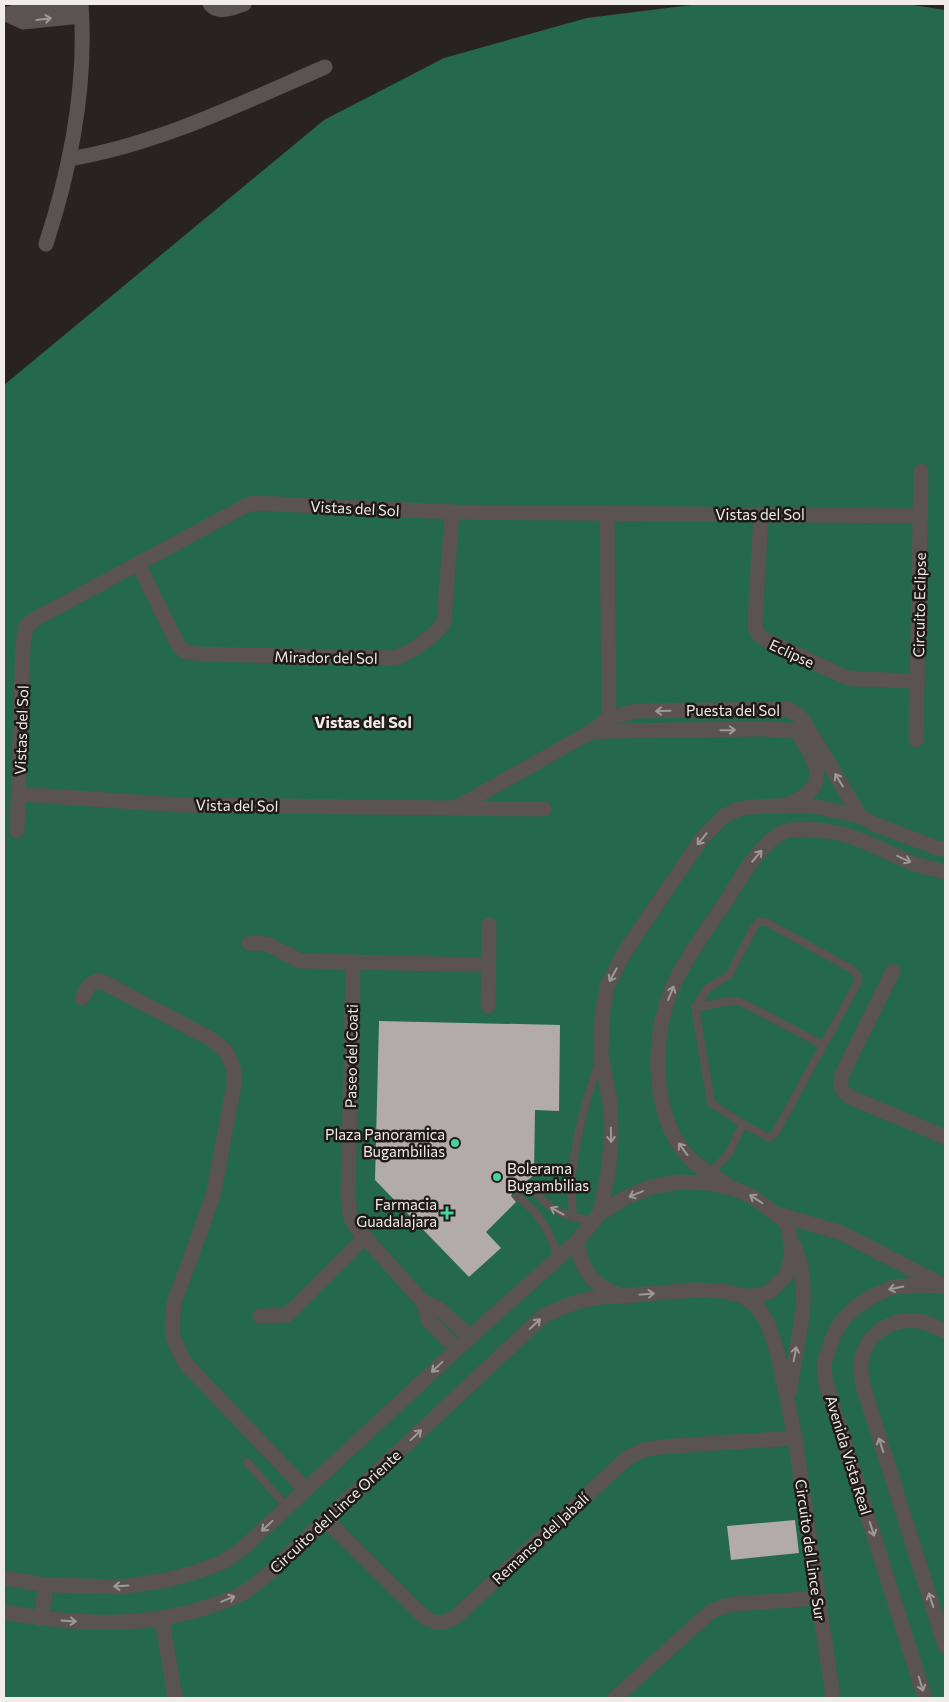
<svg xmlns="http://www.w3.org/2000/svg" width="949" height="1702" font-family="Commissioner,sans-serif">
  <rect width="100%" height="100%" fill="#292222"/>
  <path fill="#24684e" d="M699,4H907L945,10V1698H4V385L324,120L444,58L587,18Z"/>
  <g fill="#b3aaaa">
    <path d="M379,1021L560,1025L559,1111L535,1110L534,1175L513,1192L511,1196L516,1202L486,1232L501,1248L469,1277L375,1180Z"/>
    <path d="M795,1520L799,1553L731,1560L727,1526Z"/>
  </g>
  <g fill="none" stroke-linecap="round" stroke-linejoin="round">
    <g stroke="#5a5352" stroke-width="8">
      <path d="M759,922H766L853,970L858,976L857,984L774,1135L769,1138L743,1124L711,1103L695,1008L708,988L729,975L754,927Z"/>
      <path d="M695,1008L728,1001H739L823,1045"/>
      <path d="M710,1174L729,1153L743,1124"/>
      <path d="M530,1185C547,1210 564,1217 594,1221"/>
      <path d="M517,1196C538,1212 552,1232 557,1258"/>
      <path d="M573,1217C572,1203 571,1189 572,1175C575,1136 586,1099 599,1062"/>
      <path d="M247,1462L287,1507"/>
    </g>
    <g stroke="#5a5352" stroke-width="15">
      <path d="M210,4C219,15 233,7 244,4"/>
      <path d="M4,15L22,10L51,6L81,7"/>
      <path d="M8,15L23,22L81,16"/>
      <path d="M69,159C159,144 242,103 325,67"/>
      <path d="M46,244C71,167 87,86 81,4"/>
      <path d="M607,513L609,727"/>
      <path d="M761,514L755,623C755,631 758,635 764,639L845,677L855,679L917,681"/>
      <path d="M138,564L178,645L184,651L199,654L394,658C408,655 439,633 444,621L452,512"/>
      <path d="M589,733L609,731L765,729L796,731C800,736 803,742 807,748C824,775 819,792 789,804"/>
      <path d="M916,740L921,471"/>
      <path d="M19,794L179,805L544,809"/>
      <path d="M457,807L589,733L609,718L636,711L785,709L791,710L803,720L860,816"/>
      <path d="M17,831L23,642L26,626L35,619L247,505L255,503L452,512L921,516"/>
      <path d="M249,943L267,944L300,961L489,965"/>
      <path d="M353,962L348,1197L350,1215L354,1225L423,1302L428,1320L457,1349"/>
      <path d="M893,971L843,1072C838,1084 840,1091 852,1098L945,1137"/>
      <path d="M82,998C87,989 89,981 101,981L209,1038L219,1045L227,1053L231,1062L234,1072V1084L213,1196L174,1303L172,1327L173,1338L185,1363L306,1490"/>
      <path d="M488,1006L489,925"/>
      <path d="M725,1183C709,1173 692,1164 681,1148C652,1106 652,1037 671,991C684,959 707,930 726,901C739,881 763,837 787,831C796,828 807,829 817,830C855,833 878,849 912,863C923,867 935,869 945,872"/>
      <path d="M600,1213L608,1173L611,1141L610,1103L601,1056L602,1014L607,987L624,953L702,838L724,816L736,810L749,807L808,805L860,816L874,824L937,848L945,849"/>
      <path d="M777,1214L839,1232L939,1283"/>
      <path d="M743,1296L758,1308L768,1324L777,1351L795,1438L833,1698"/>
      <path d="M423,1302L438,1308L470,1337"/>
      <path d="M260,1316L287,1315L365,1237"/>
      <path d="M945,1331C938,1328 931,1324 923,1322C894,1315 862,1334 861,1366C861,1372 862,1379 863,1386L945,1646"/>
      <path d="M790,1390C796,1342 814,1292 794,1245"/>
      <path d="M326,1520L423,1616C437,1626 447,1624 460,1613L627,1458L643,1450L659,1447L795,1438"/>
      <path d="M4,1578L46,1585L121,1587L167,1580L196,1572L223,1562L242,1549L470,1337L577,1241L600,1213L625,1198L651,1187L679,1182L707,1183L735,1189L753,1197L782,1219L788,1226L792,1253L786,1276L769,1292L756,1296H743L723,1291L694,1290L622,1296L605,1289L592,1279L581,1261L577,1241"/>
      <path d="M4,1612C70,1624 138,1629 204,1608C216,1604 231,1600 243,1593C251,1588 259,1581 267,1575L543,1316C572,1302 586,1298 617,1296"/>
      <path d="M41,1619L46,1585"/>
      <path d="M162,1619L175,1698"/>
      <path d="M615,1698L710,1612L721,1607L734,1604L818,1598"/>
      <path d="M925,1698L829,1394L825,1379L824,1363L834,1334L843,1319L857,1306L875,1295L893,1287L916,1285L945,1286"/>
    </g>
  </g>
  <defs><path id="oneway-shaft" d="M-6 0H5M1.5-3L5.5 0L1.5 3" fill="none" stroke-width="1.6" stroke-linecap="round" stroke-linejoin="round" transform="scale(1.25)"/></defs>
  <g stroke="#9e9897">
    <use href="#oneway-shaft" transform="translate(44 19) rotate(-7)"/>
    <use href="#oneway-shaft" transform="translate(663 711) rotate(179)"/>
    <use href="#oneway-shaft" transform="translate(728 730) rotate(-1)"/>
    <use href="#oneway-shaft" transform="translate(839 780) rotate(-121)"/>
    <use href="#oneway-shaft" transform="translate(702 839) rotate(129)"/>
    <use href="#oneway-shaft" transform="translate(757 856) rotate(-50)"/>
    <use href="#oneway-shaft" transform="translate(904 859) rotate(25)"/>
    <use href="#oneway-shaft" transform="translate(613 975) rotate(119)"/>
    <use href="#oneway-shaft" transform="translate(671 993) rotate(-68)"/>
    <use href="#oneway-shaft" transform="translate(611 1135) rotate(89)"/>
    <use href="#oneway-shaft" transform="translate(683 1149) rotate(-126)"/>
    <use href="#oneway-shaft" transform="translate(636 1194) rotate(157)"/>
    <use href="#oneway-shaft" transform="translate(756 1199) rotate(-147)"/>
    <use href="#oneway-shaft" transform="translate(557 1211) rotate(-151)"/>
    <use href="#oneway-shaft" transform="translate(896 1288) rotate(168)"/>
    <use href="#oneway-shaft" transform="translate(647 1294) rotate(-5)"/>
    <use href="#oneway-shaft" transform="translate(535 1324) rotate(-43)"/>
    <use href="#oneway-shaft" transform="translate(795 1354) rotate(-79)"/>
    <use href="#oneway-shaft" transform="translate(437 1367) rotate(137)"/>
    <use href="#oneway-shaft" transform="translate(416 1435) rotate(-43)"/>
    <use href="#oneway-shaft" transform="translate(881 1445) rotate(-108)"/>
    <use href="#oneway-shaft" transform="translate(267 1526) rotate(137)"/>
    <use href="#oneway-shaft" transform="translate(872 1529) rotate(72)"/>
    <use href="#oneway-shaft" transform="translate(121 1586) rotate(176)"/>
    <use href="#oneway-shaft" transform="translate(228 1599) rotate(-22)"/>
    <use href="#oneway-shaft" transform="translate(931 1600) rotate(-108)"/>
    <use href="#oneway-shaft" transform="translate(69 1621) rotate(4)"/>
    <use href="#oneway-shaft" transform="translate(921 1684) rotate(73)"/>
  </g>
  <g fill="#44d4a0" stroke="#1f1919" stroke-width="2">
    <circle cx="455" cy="1143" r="5"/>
    <circle cx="497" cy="1177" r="5"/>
    <path d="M444.5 1205.5h5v5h5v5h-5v5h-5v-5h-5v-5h5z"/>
  </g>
  <g text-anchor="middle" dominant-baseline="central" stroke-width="5" stroke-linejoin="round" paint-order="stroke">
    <g font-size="15" fill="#f1ecec" stroke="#1f1919">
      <text transform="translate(355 508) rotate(3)">Vistas del Sol</text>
      <text x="760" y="514">Vistas del Sol</text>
      <text transform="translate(919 605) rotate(-89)">Circuito Eclipse</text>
      <text transform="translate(792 653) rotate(25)">Eclipse</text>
      <text transform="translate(326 657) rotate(1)">Mirador del Sol</text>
      <text x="733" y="710">Puesta del Sol</text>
      <text transform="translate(21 730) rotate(-88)">Vistas del Sol</text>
      <text transform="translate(237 805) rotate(1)">Vista del Sol</text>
      <text transform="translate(351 1056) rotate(-89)">Paseo del Coati</text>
      <text transform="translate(849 1455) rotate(73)">Avenida Vista Real</text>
      <text transform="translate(335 1511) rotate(-43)">Circuito del Lince Oriente</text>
      <text transform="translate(540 1538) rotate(-43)">Remanso del Jabalí</text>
      <text transform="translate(811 1550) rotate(82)">Circuito del Lince Sur</text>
    </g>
    <g font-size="15" fill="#f1ecec" stroke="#1f1919" text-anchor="end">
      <text x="445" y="1134">Plaza Panoramica<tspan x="445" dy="17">Bugambilias</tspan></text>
      <text x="507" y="1168" text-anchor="start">Bolerama<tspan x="507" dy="17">Bugambilias</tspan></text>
      <text x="437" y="1204">Farmacia<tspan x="437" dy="17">Guadalajara</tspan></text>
    </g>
    <g font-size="16" font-weight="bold" fill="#f1ecec" stroke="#1f1919">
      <text x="363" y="721">Vistas del Sol</text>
    </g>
  </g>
  <rect width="949" height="1702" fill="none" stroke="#f1ecec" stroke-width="10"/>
</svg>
